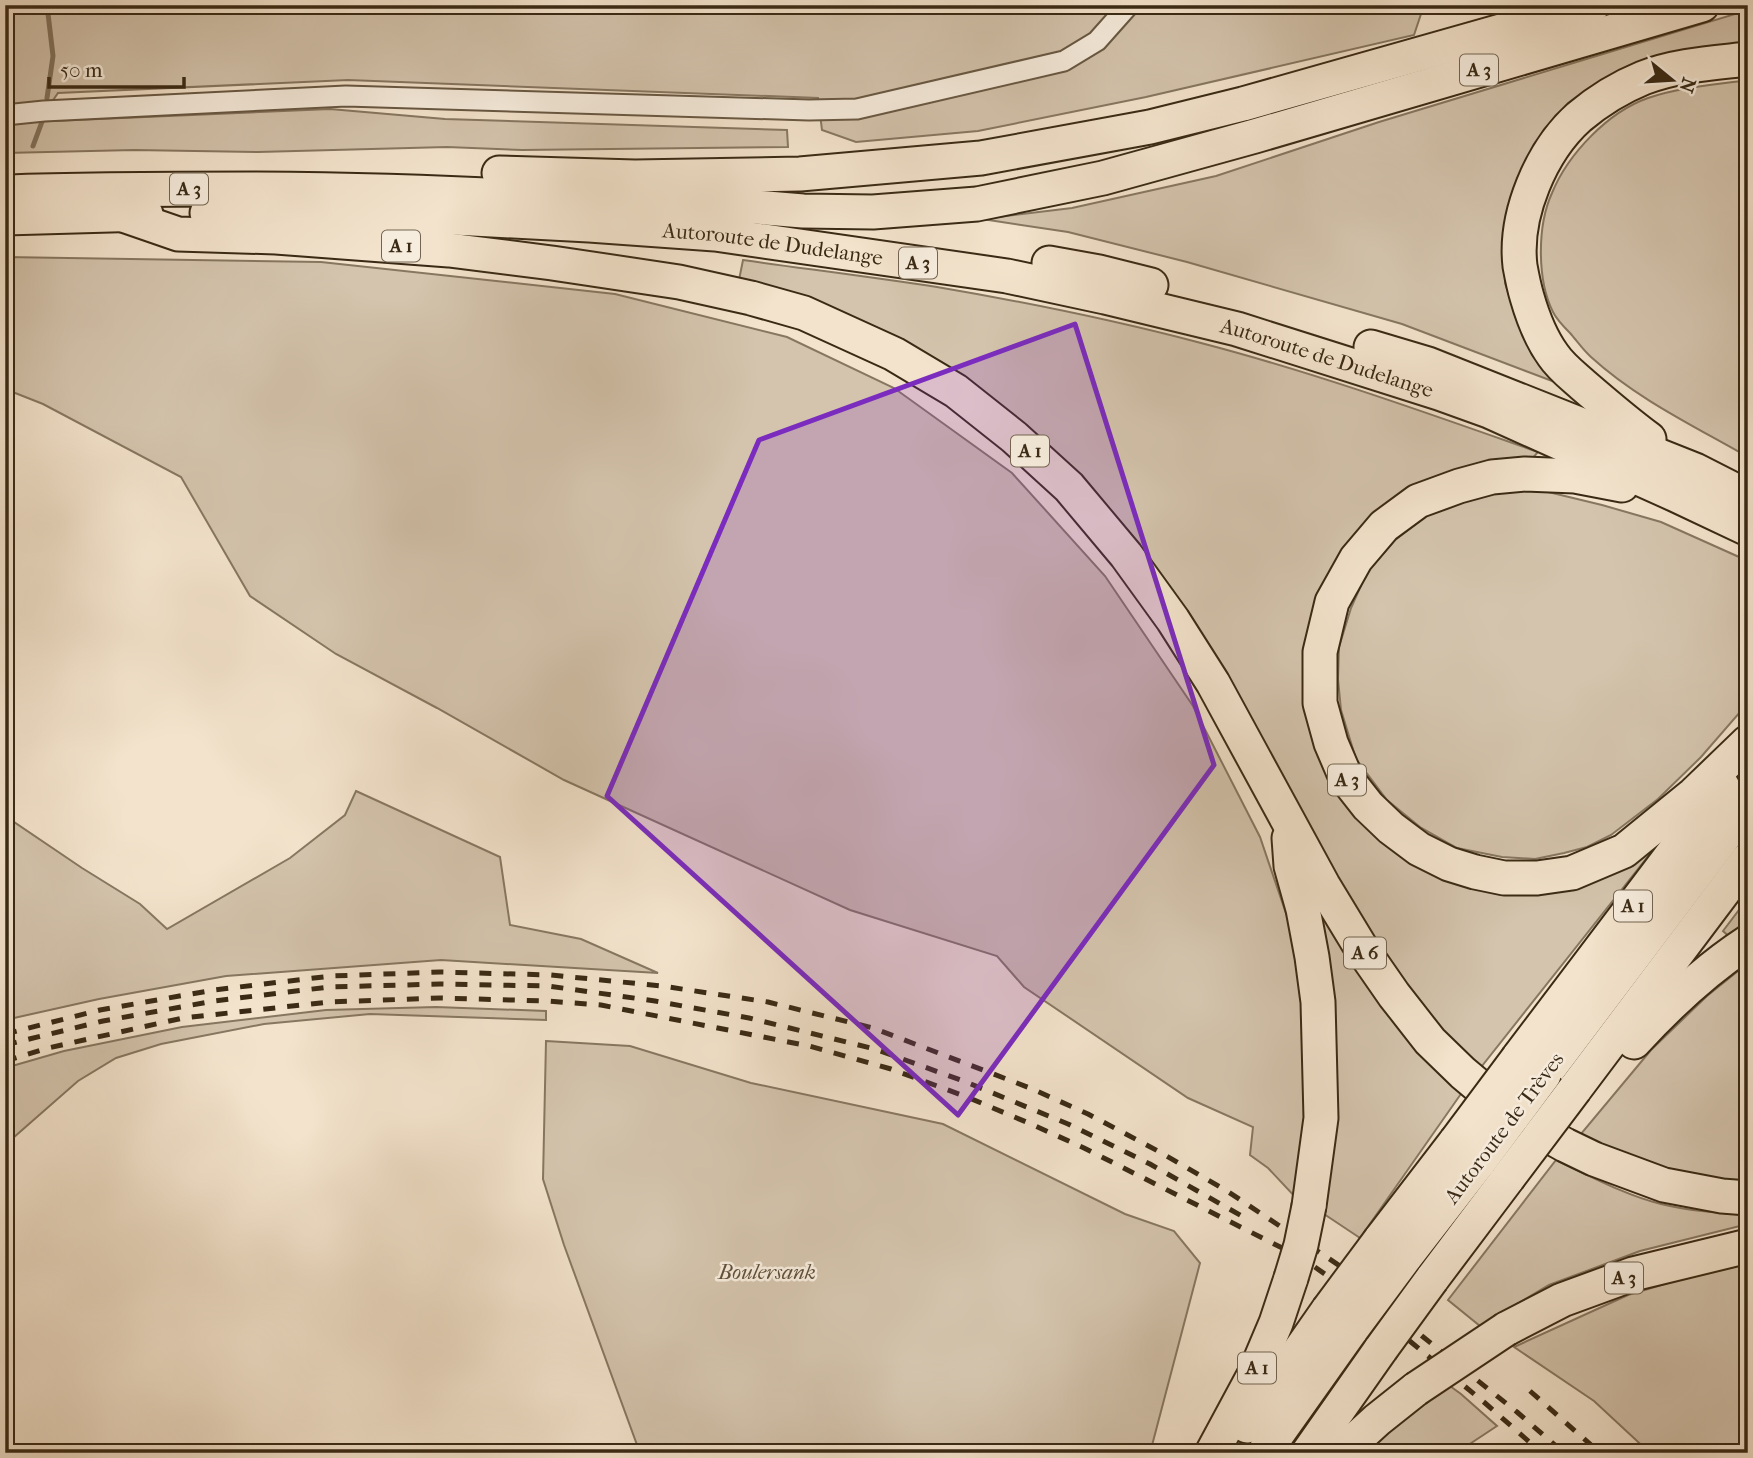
<svg xmlns="http://www.w3.org/2000/svg" width="1753" height="1458" font-family="'IM FELL French Canon',serif">
  <rect width="100%" height="100%" fill="#f3e3cc"/>
  <filter id="stains"><feTurbulence type="fractalNoise" baseFrequency=".00286" numOctaves="4"/><feColorMatrix values="0 0 0 0 .2 0 0 0 0 .09 0 0 0 0 .02 0 0 0 .5 -.17"/></filter>
  <radialGradient id="worn" r=".72"><stop offset=".6" stop-color="#630" stop-opacity="0"/><stop offset="1" stop-color="#630" stop-opacity=".3"/></radialGradient>
  <g fill="#d4c4ad" stroke="#877761" stroke-width="2">
    <path d="M5,5H1424L1414,35L1146,97L978,131L856,142L822,130L818,98L348,80L58,93L51,103L5,107Z"/>
    <path d="M1748,10V43L1703,49L1564,109L1535,144L1516,185L1505,229V283L1515,312L1560,384L1402,324L1187,262L1068,232L982,219L1072,208L1216,176L1379,122Z"/>
    <path d="M1748,80V457C1694,426 1637,399 1591,357C1583,350 1577,341 1570,333C1564,327 1557,320 1553,312C1537,280 1537,226 1552,193C1568,154 1608,112 1648,98C1680,87 1714,85 1748,80Z"/>
    <path d="M330,109L445,119L787,130L788,147L522,150L447,147L258,152L134,150L5,153V123Z"/>
    <path d="M5,257L321,262L615,294L787,337L894,388L1012,473L1105,576L1193,706L1260,837L1293,934L1301,982L1310,1096L1298,1200L1268,1168L1250,1155L1253,1127L1188,1098L1024,987L997,956L850,910L564,780L437,708L336,654L250,596L181,477L43,404L5,389Z"/>
    <path d="M743,260C807,269 872,277 937,287C1025,302 1114,320 1201,343C1316,373 1427,413 1538,452L1531,460L1372,520L1307,702L1445,877L1648,847L1653,850L1478,1071L1433,1024L1032,436L739,280Z"/>
    <path d="M1540,490L1602,505L1661,522L1748,561V703L1701,757L1658,799L1611,835L1587,847L1564,853L1535,859L1502,857L1457,848L1420,827L1387,800L1356,759L1341,710L1338,679L1339,647L1351,608L1367,572L1395,540L1426,516L1472,496L1504,491Z"/>
    <path d="M356,791L500,857L510,925L581,939L658,973L441,960L226,976L99,999L5,1020V816L82,868L140,904L167,929L290,858L345,815Z"/>
    <path d="M1748,898V930L1733,940L1723,931Z"/>
    <path d="M1321,910L1366,984L1404,1035L1463,1091L1360,1238L1318,1210L1323,950Z"/>
    <path d="M1748,963V1183L1696,1178L1637,1160L1580,1135L1651,1050L1707,996Z"/>
    <path d="M436,1007L546,1011V1020L370,1014L264,1024L161,1044L116,1058L78,1081L5,1145V1068L64,1051L182,1027L326,1010Z"/>
    <path d="M546,1041L630,1046L751,1083L943,1124L1125,1214L1174,1231L1200,1263L1150,1453H640L564,1245L543,1179Z"/>
    <path d="M1556,1160C1590,1176 1625,1195 1661,1204C1690,1211 1718,1213 1748,1215V1224L1640,1251L1549,1285L1480,1326L1448,1300Z"/>
    <path d="M1748,1259V1453H1650L1594,1401L1514,1347L1628,1295Z"/>
    <path d="M1443,1381L1461,1394L1497,1426L1456,1453H1359Z"/>
  </g>
  <g fill="none" stroke-linecap="round" stroke-linejoin="round">
    <g stroke="#83735e" stroke-width="5">
      <path d="M47,5L53,56L47,98"/>
      <path d="M33,146L43,119"/>
      <path d="M5,262L6,260"/>
    </g>
    <defs>
      <path id="minor" d="M5,115L44,111L346,96L809,110L857,109L1064,61L1097,41L1129,5"/>
      <g id="motorway">
        <path d="M499,173L635,177L800,174L981,158L1150,127L1243,104L1593,5"/>
        <path d="M5,192C89,189 172,189 256,189C391,190 526,194 660,208"/>
        <path d="M637,201H683L803,211L873,212L977,204L1103,178L1255,136L1702,5"/>
        <path id="s1" d="M207,213L435,217L589,225L715,234L1007,276L1105,297L1237,329L1439,393L1489,411L1676,495L1748,529"/>
        <path d="M123,215L178,234L276,237L449,250L552,263L679,282L751,298L804,313L894,354L956,391L1014,437L1069,487L1126,555L1173,620L1213,683L1323,885L1360,946L1394,995L1430,1041L1463,1073L1500,1104L1533,1127L1565,1145L1594,1159L1664,1185L1722,1196L1748,1198"/>
        <path d="M5,218L146,214"/>
        <path d="M1049,263L1099,272L1151,285"/>
        <path d="M1371,347L1428,364L1695,470L1748,497"/>
        <path d="M1649,439C1626,422 1605,404 1583,385C1573,376 1561,367 1553,355C1540,337 1533,318 1527,297C1524,287 1522,277 1520,266C1514,215 1541,151 1579,117C1598,101 1621,87 1643,78C1676,65 1713,63 1748,59"/>
        <path d="M1622,485L1575,476L1525,474L1492,477L1459,486L1418,501L1384,526L1356,559L1332,602L1320,652V703L1331,743L1346,778L1368,806L1391,828L1419,849L1449,864L1475,872L1504,878H1537L1572,873L1624,851L1694,794L1748,742"/>
        <path d="M1289,838L1291,866L1303,909L1312,957L1318,1002L1321,1118L1309,1206"/>
        <path d="M1634,1042C1669,1004 1705,970 1748,942"/>
        <path d="M1518,1058L1723,787"/>
        <path d="M1544,1075L1748,805"/>
        <path d="M1575,1089L1748,859"/>
        <path d="M1380,1240L1456,1141"/>
        <path d="M1404,1259L1480,1161"/>
        <path d="M1432,1279L1508,1178"/>
        <path d="M1506,1329L1562,1300L1633,1274L1748,1246"/>
        <path d="M1247,1426L1328,1310"/>
        <path d="M1212,1453L1254,1375L1276,1323L1291,1278"/>
        <path d="M1264,1453L1352,1329"/>
        <path d="M1308,1453L1381,1349"/>
        <path d="M1341,1453L1377,1420L1416,1389"/>
      </g>
    </defs>
    <use href="#minor" stroke="#685843" stroke-width="23"/>
    <use href="#motorway" stroke="#3a2a15" stroke-width="37"/>
    <use href="#minor" stroke="#f7edde" stroke-width="19"/>
    <use href="#motorway" stroke="#f3e3cc" stroke-width="33"/>
    <g stroke="#3a2a15" stroke-width="5" stroke-dasharray="12 12" stroke-linecap="butt">
      <path d="M5,1034L100,1010L214,990L331,976L440,972L551,975L662,986L768,1002L873,1028L1030,1088L1088,1114L1158,1151L1227,1191L1340,1266L1422,1336L1517,1412L1564,1453"/>
      <path d="M5,1045L103,1021L214,1001L329,987L440,984L548,986L655,1001L749,1018L875,1049L966,1082L1068,1124L1150,1164L1247,1219"/>
      <path d="M5,1061L48,1048L183,1018L329,1002L440,998L547,1001L601,1005L809,1046L891,1069L967,1097L1031,1124L1084,1148L1302,1258L1349,1291L1485,1403L1542,1453"/>
      <path d="M1530,1391L1600,1453"/>
    </g>
    <defs>
      <g id="motorway-bridge">
        <path d="M1456,1141L1518,1058"/>
        <path d="M1480,1161L1544,1075"/>
        <path d="M1508,1178L1575,1089"/>
        <path d="M1291,1278L1301,1245L1309,1206"/>
        <path d="M1328,1310L1380,1240"/>
        <path d="M1352,1329L1404,1259"/>
        <path d="M1381,1349L1432,1279"/>
        <path d="M1416,1389L1506,1329"/>
      </g>
    </defs>
    <use href="#motorway-bridge" stroke="#3a2a15" stroke-width="37" stroke-linecap="butt"/>
    <use href="#motorway-bridge" stroke="#f3e3cc" stroke-width="33"/>
  </g>
  <path fill="#7b2cbf" fill-opacity="0.2" stroke="#7b2cbf" stroke-width="5" stroke-linejoin="round" d="M1075,324L1214,765L958,1115L607,796L759,440Z"/>
  <g text-anchor="middle" dominant-baseline="central" stroke-width="5" stroke-linejoin="round" paint-order="stroke">
    <g fill="#f7edde" stroke="#736451" stroke-width="2">
      <rect x="1460" y="54.5" width="38" height="31" rx="5"/>
      <rect x="170" y="173.5" width="38" height="31" rx="5"/>
      <rect x="382" y="230.5" width="38" height="31" rx="5"/>
      <rect x="899" y="247.5" width="38" height="31" rx="5"/>
      <rect x="1011" y="435.5" width="38" height="31" rx="5"/>
      <rect x="1328" y="764.5" width="38" height="31" rx="5"/>
      <rect x="1614" y="890.5" width="38" height="31" rx="5"/>
      <rect x="1344" y="937.5" width="42" height="31" rx="5"/>
      <rect x="1605" y="1262.5" width="38" height="31" rx="5"/>
      <rect x="1238" y="1352.5" width="38" height="31" rx="5"/>
    </g>
    <g font-size="19" font-weight="bold" fill="#3a2a15">
      <text x="1479" y="70">A 3</text>
      <text x="189" y="189">A 3</text>
      <text x="401" y="246">A 1</text>
      <text x="918" y="263">A 3</text>
      <text x="1030" y="451">A 1</text>
      <text x="1347" y="780">A 3</text>
      <text x="1633" y="906">A 1</text>
      <text x="1365" y="953">A 6</text>
      <text x="1624" y="1278">A 3</text>
      <text x="1257" y="1368">A 1</text>
    </g>
    <g font-size="21" fill="#3a2a15" stroke="#f7edde">
      <text stroke="none"><textPath href="#s1" startOffset="567">Autoroute de Dudelange</textPath></text>
      <text stroke="none"><textPath href="#s1" startOffset="1134">Autoroute de Dudelange</textPath></text>
      <text transform="translate(1504 1128) rotate(-53)">Autoroute de Trèves</text>
    </g>
    <g font-size="21" font-style="italic" fill="#60503b" stroke="#f7edde">
      <text x="767" y="1272">Boulersank</text>
    </g>
  </g>
  <rect width="1753" height="1458" fill="none" stroke="#f3e3cc" stroke-width="28"/>
  <rect x="7" y="7" width="1739" height="1444" fill="none" stroke="#3a2a15" stroke-width="3.5"/>
  <rect x="14" y="14" width="1725" height="1430" fill="none" stroke="#3a2a15" stroke-width="2"/>
  <g transform="translate(1672 80) rotate(108)" stroke="#f7edde" stroke-width="5" paint-order="stroke">
  <path d="M0-5L12 26L0 18L-12 26Z" fill="#3a2a15"/>
  <text y="-10" font-size="19" font-weight="bold" text-anchor="middle" fill="#3a2a15">N</text>
  </g>
  <path d="M49 77v10h135v-10" fill="none" stroke="#3a2a15" stroke-width="3.5"/>
  <text x="60" y="77" font-size="21" fill="#3a2a15" stroke="#f7edde" stroke-width="5" paint-order="stroke">50 m</text>
  <rect width="100%" height="100%" filter="url(#stains)"/>
  <rect width="100%" height="100%" fill="url(#worn)"/>
</svg>
